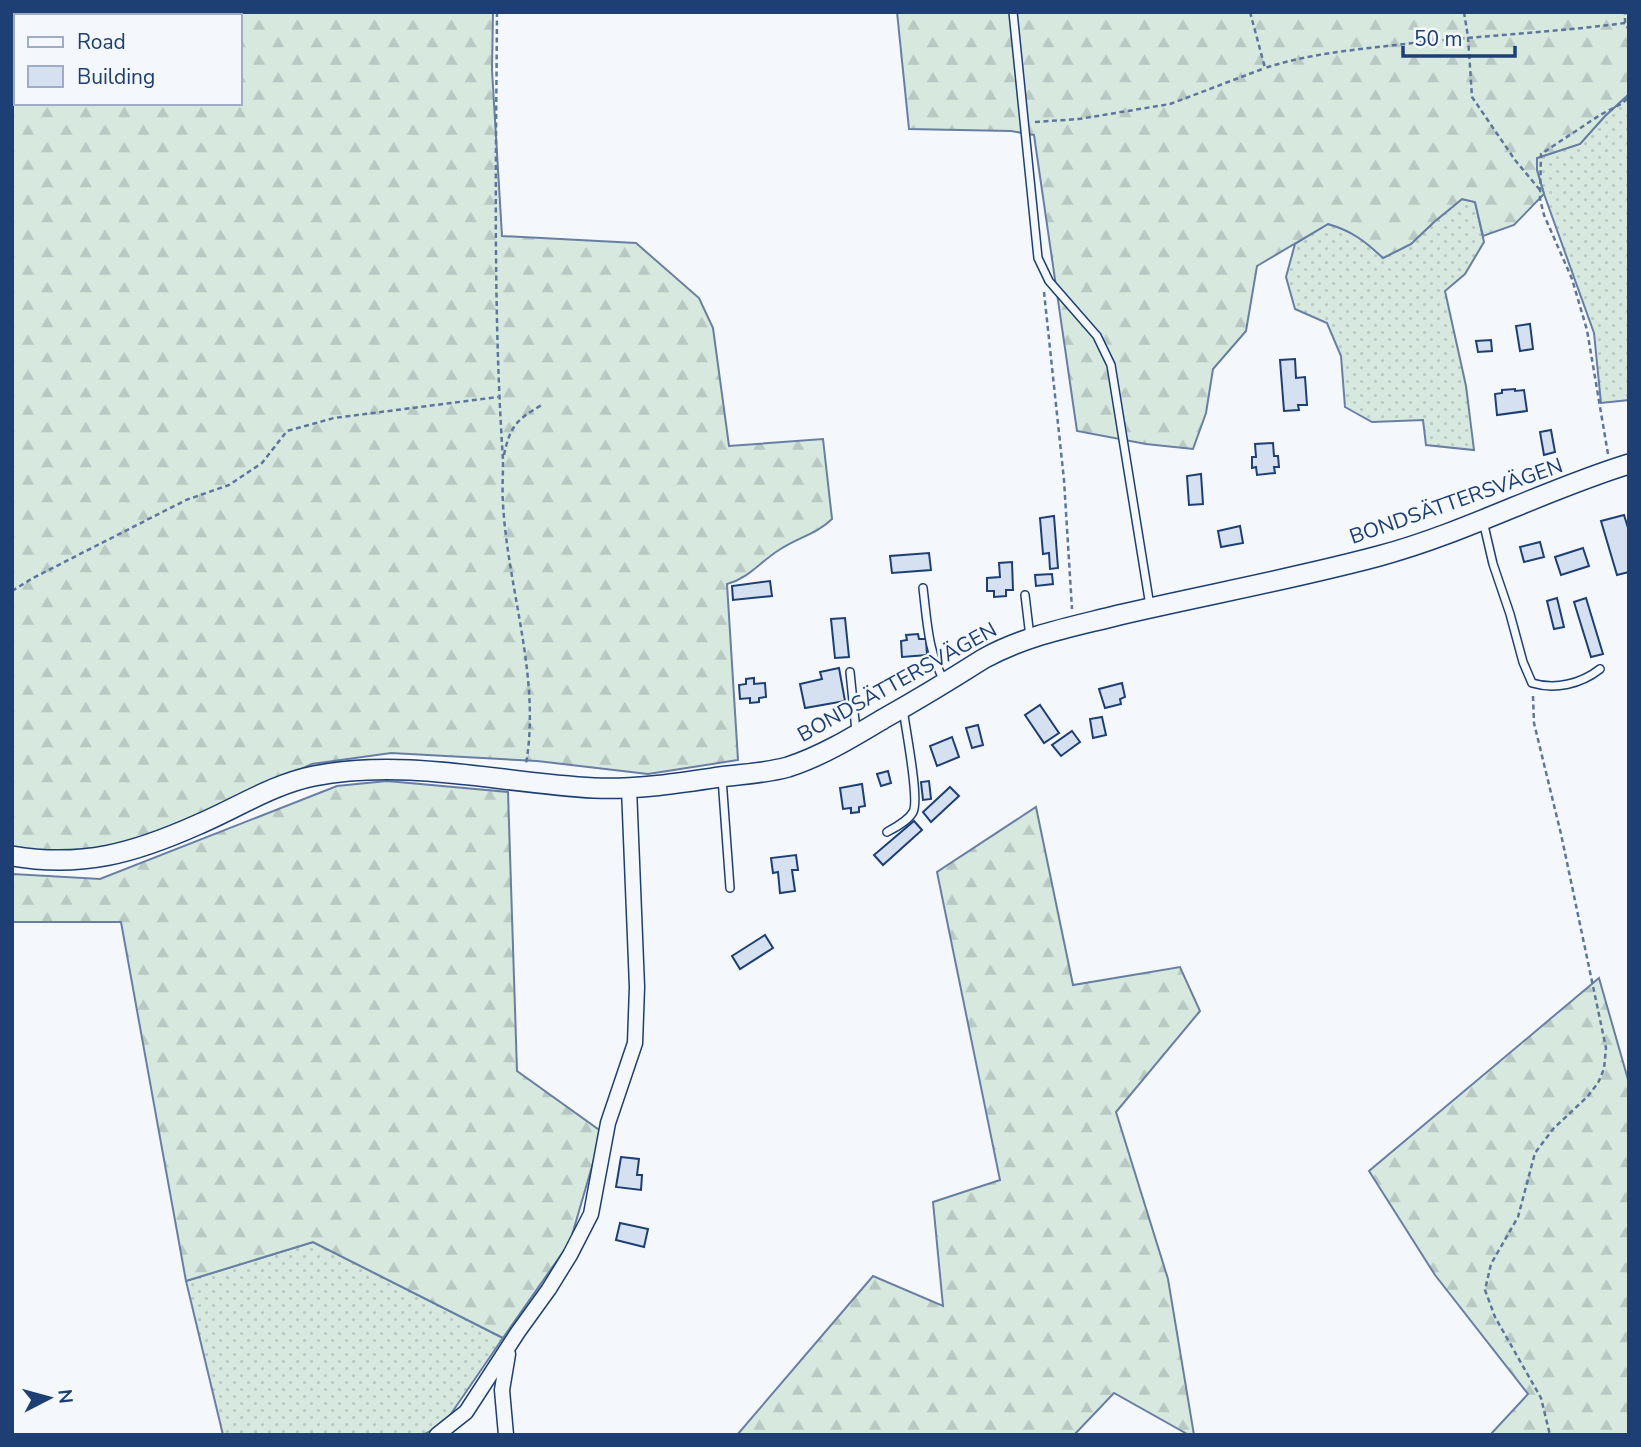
<svg xmlns="http://www.w3.org/2000/svg" width="1641" height="1447" font-family="'Nunito Sans',sans-serif">
  <defs>
    <pattern id="grass-dots" width="8" height="8" patternUnits="userSpaceOnUse" patternTransform="scale(1.75)"><rect width="8" height="8" fill="#d7e8df"/><path d="M2 2h.1M6 6h.1" fill="none" stroke="#b8c8c3" stroke-width="1.8" stroke-linecap="round"/></pattern>
    <pattern id="forest-firs" width="22" height="20" patternUnits="userSpaceOnUse" patternTransform="scale(1.75)"><rect width="22" height="20" fill="#d7e8df"/><path d="M5 1l3.5 6h-7zM16 11l3.5 6h-7z" fill="#b8c8c3"/></pattern>
  </defs>
  <rect width="100%" height="100%" fill="#f4f7fb"/>
  <g fill="url(#grass-dots)" stroke="#687fa3" stroke-width="2">
    <path d="M1629,94V400L1601,403L1594,333L1544,194L1537,170V158L1580,144L1605,116Z"/>
    <path d="M1462,199L1475,202L1484,242L1465,274L1445,291L1466,386L1474,450L1426,445L1423,420L1372,422L1345,407L1341,356L1327,323L1295,309L1286,277L1295,244L1328,224C1351,230 1366,241 1383,258L1411,244L1434,222Z"/>
    <path d="M313,1242L503,1338L444,1424L423,1435H223L186,1281Z"/>
  </g>
  <g fill="url(#forest-firs)" stroke="#687fa3" stroke-width="2" fill-rule="evenodd">
    <path d="M12,12H493L492,70L502,236L636,243L699,298L713,328L729,446L823,439L832,519C817,534 796,538 779,550C760,562 749,578 727,584L738,760L648,774L537,761L391,753L312,764L179,825L100,852H36L12,847ZM16,16H240V103H16Z"/>
    <path d="M897,12H1629V94L1605,116L1580,144L1537,158V170L1544,194L1514,225L1483,236L1475,202L1462,199L1434,222L1411,244L1383,258C1365,241 1352,231 1328,224L1257,266L1246,331L1213,369L1206,413L1193,449L1146,444L1077,431L1034,135L1011,131L909,129Z"/>
    <path d="M387,781L508,792L517,1071L602,1132L570,1242L503,1338L313,1242L186,1281L121,922H12L13,874L100,879L337,786Z"/>
    <path d="M1036,807L1073,985L1180,967L1200,1011L1116,1112L1168,1279L1194,1435H1189L1114,1393L1074,1435H737L873,1276L943,1306L933,1202L1000,1180L937,872Z"/>
    <path d="M1599,978L1629,1083V1435H1490L1528,1394L1435,1275L1369,1171Z"/>
  </g>
  <g fill="#d5e0f0" stroke="#1d3f73" stroke-width="2">
    <path d="M1530,324L1533,349L1520,351L1516,326Z"/>
    <path d="M1491,340L1492,351L1478,352L1476,341Z"/>
    <path d="M1295,359L1296,378L1305,377L1307,405H1298L1299,410L1284,411L1280,360Z"/>
    <path d="M1515,389V391L1524,390L1527,411L1497,415L1495,394L1502,393V390Z"/>
    <path d="M1551,430L1555,452L1544,455L1540,432Z"/>
    <path d="M1273,443L1274,456H1278L1279,467H1274L1275,473L1257,475L1256,467L1252,468V457H1256L1255,444Z"/>
    <path d="M1201,474L1203,504L1189,505L1187,476Z"/>
    <path d="M1624,515L1629,531V572L1617,575L1601,521Z"/>
    <path d="M1054,516L1058,568L1050,569L1049,553L1043,554L1040,518Z"/>
    <path d="M1240,526L1243,543L1221,547L1218,531Z"/>
    <path d="M1540,542L1544,557L1524,562L1520,547Z"/>
    <path d="M1583,548L1589,566L1561,575L1555,557Z"/>
    <path d="M929,553L931,570L892,573L890,556Z"/>
    <path d="M1012,562L1013,590H1006V596L994,597V591H987V578L1000,577L999,563Z"/>
    <path d="M1052,574L1053,584L1036,586L1035,575Z"/>
    <path d="M770,581L772,596L733,600L732,586Z"/>
    <path d="M1557,598L1564,627L1554,629L1547,601Z"/>
    <path d="M1586,598L1603,654L1591,657L1574,602Z"/>
    <path d="M845,618L849,657L835,658L831,619Z"/>
    <path d="M918,634L919,639H926L927,655L902,657L901,641L907,640L906,635Z"/>
    <path d="M839,668L845,701L805,708L800,684L822,679L820,672Z"/>
    <path d="M754,678V684L765,683L766,697L759,698V702L750,703V698L740,699L739,685L746,684V679Z"/>
    <path d="M1122,683L1125,697L1120,699L1121,704L1105,708L1099,689Z"/>
    <path d="M1040,705L1059,733L1044,743L1025,715Z"/>
    <path d="M1102,717L1106,735L1093,738L1090,719Z"/>
    <path d="M978,725L983,745L972,748L966,728Z"/>
    <path d="M1072,731L1080,742L1061,756L1052,745Z"/>
    <path d="M952,737L959,757L937,766L930,746Z"/>
    <path d="M888,771L891,783L881,786L877,774Z"/>
    <path d="M929,781L931,799L923,800L921,782Z"/>
    <path d="M862,784L865,806L859,807V812L851,813V808L843,809L840,788Z"/>
    <path d="M950,787L959,796L931,822L923,812Z"/>
    <path d="M914,821L922,830L883,865L874,855Z"/>
    <path d="M796,855L798,870H792L795,891L780,893L778,872L773,873L771,858Z"/>
    <path d="M765,935L773,948L740,969L732,956Z"/>
    <path d="M621,1157L639,1159L637,1175H642L641,1190L616,1187Z"/>
    <path d="M620,1223L648,1229L644,1247L616,1240Z"/>
  </g>
  <g fill="none" stroke-linecap="round" stroke-linejoin="round">
    <defs>
      <g id="lane">
        <path d="M1013,12L1038,258L1049,281L1097,336L1111,365L1150,606"/>
        <path d="M1483,521L1493,564L1510,614L1523,662L1532,683C1555,690 1581,684 1600,669"/>
        <path d="M923,588C927,620 928,654 945,682"/>
        <path d="M1025,595L1030,637"/>
        <path d="M850,672L856,731"/>
        <path d="M722,778L730,888"/>
        <path d="M887,832C896,827 908,821 913,812C920,799 905,727 903,708"/>
      </g>
      <g id="street">
        <path d="M437,1435L466,1412L518,1332L549,1289L570,1255L591,1214L608,1123L635,1043L637,987L629,788"/>
        <path d="M506,1435L502,1390L508,1354"/>
      </g>
      <path id="secondary" d="M12,856C82,868 134,853 197,825C235,809 273,784 314,776C407,758 501,783 594,788C636,790 679,783 720,777C743,774 767,773 788,767C822,756 853,737 883,719C917,700 950,680 983,659C1026,635 1072,627 1119,615C1205,595 1293,579 1379,556C1465,533 1544,490 1629,464"/>
    </defs>
    <use href="#lane" stroke="#1d3f73" stroke-width="10"/>
    <use href="#street" stroke="#1d3f73" stroke-width="17"/>
    <use href="#secondary" stroke="#1d3f73" stroke-width="22"/>
    <g stroke="#5e769c" stroke-width="2.5" stroke-dasharray="5 3.5" stroke-linecap="butt">
      <path d="M497,12C496,162 493,311 503,460"/>
      <path d="M1250,12L1265,68C1308,54 1352,50 1396,45C1472,36 1549,33 1625,23L1629,30"/>
      <path d="M1464,12L1468,37L1472,97L1515,160L1540,190"/>
      <path d="M1625,23V12"/>
      <path d="M1035,122L1079,119L1170,104L1265,68"/>
      <path d="M1044,292L1064,480L1072,609"/>
      <path d="M1608,454L1587,330L1572,279L1544,215L1540,199L1541,154L1600,115L1623,103L1629,96"/>
      <path d="M504,455C510,426 517,419 542,405"/>
      <path d="M503,462C503,476 502,490 503,504C508,591 541,677 526,764"/>
      <path d="M12,591L33,578L186,500L229,485L262,463L287,431L334,418L498,397"/>
      <path d="M1533,696L1534,723L1561,834L1606,1048L1604,1069L1598,1083L1587,1097L1553,1129L1535,1153L1518,1217L1491,1264L1485,1290L1495,1317L1541,1398L1550,1435"/>
    </g>
    <use href="#lane" stroke="#f4f7fb" stroke-width="7"/>
    <use href="#street" stroke="#f4f7fb" stroke-width="14"/>
    <use href="#secondary" stroke="#f4f7fb" stroke-width="19"/>
  </g>
  <g text-anchor="middle" dominant-baseline="central" stroke-width="5" stroke-linejoin="round" paint-order="stroke">
    <g font-size="21" fill="#1d3f73" stroke="#f4f7fb">
      <text transform="translate(1456 501) rotate(-19)">BONDSÄTTERSVÄGEN</text>
      <text transform="translate(897 682) rotate(-29)">BONDSÄTTERSVÄGEN</text>
    </g>
  </g>
  <rect width="1641" height="1447" fill="none" stroke="#1d3f73" stroke-width="28"/>
  <rect x="14" y="14" width="228" height="91" fill="#f4f7fb" stroke="#9eadc5" stroke-width="2"/>
  <rect x="28" y="37" width="35" height="10" fill="#f4f7fb" stroke="#9eadc5" stroke-width="2"/>
  <text x="77" y="49" font-size="21" fill="#1d3f73">Road</text>
  <rect x="28" y="66" width="35" height="21" fill="#d5e0f0" stroke="#9eadc5" stroke-width="2"/>
  <text x="77" y="84" font-size="21" fill="#1d3f73">Building</text>
  <g transform="translate(49 1398) rotate(84)" stroke="#f4f7fb" stroke-width="5" paint-order="stroke">
  <path d="M0-5L12 26L0 18L-12 26Z" fill="#1d3f73"/>
  <text y="-10" font-size="19" font-weight="bold" text-anchor="middle" fill="#1d3f73">N</text>
  </g>
  <path d="M1403 46v10h112v-10" fill="none" stroke="#1d3f73" stroke-width="3.5"/>
  <text x="1414" y="46" font-size="21" fill="#1d3f73" stroke="#f4f7fb" stroke-width="5" paint-order="stroke">50 m</text>
</svg>
